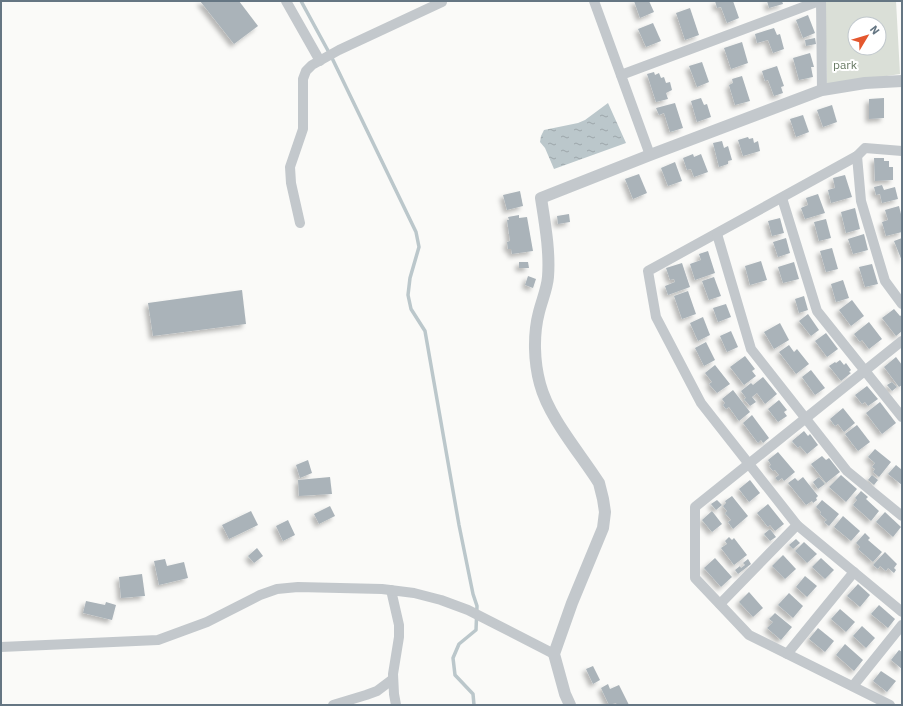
<svg xmlns="http://www.w3.org/2000/svg" width="903" height="706" font-family="'IBM Plex Sans',sans-serif">
  <defs>
    <pattern id="water-ripples" width="26" height="14" patternUnits="userSpaceOnUse"><rect width="26" height="14" fill="#bbc7cb"/><path d="M2 4q2-2 4 0t4 0M15 11q2-2 4 0t4 0" fill="none" stroke="#9ca6aa"/></pattern>
    <filter id="shadow"><feDropShadow dx="-3.5" dy="3.5" stdDeviation="2" flood-color="#0004"/></filter>
  </defs>
  <rect width="100%" height="100%" fill="#fafaf8"/>
  <path fill="#dadfd7" fill-rule="evenodd" d="M825,1H896L900,74L827,85ZM855,24H879V48H855Z"/>
  <path fill="url(#water-ripples)" d="M608,103L626,143L554,169L545,148L540,142L541,136L544,130L578,123L585,120Z"/>
  <g fill="none" stroke-linecap="round" stroke-linejoin="round">
    <path stroke="#bbc7cb" stroke-width="3.5" d="M301,1L332,58L416,232L419,247L410,278L408,295L411,309L425,331L459,525L473,594L477,606L476,630L459,644L453,658L455,675L473,694L474,705"/>
  </g>
  <g fill="#aab3b9" filter="url(#shadow)">
    <path d="M200,1H239L258,26L234,44Z"/>
    <path d="M634,1H649L654,12L640,18Z"/>
    <path d="M715,1H733L739,18L727,23L721,7L717,8Z"/>
    <path d="M767,1H782L783,4L769,8Z"/>
    <path d="M690,8L699,35L685,40L676,13Z"/>
    <path d="M808,15L815,33L803,38L796,20Z"/>
    <path d="M653,23L661,41L646,47L638,29Z"/>
    <path d="M774,28L777,35L780,34L784,49L773,53L768,40L757,43L755,34Z"/>
    <path d="M815,38L816,44L806,46L805,40Z"/>
    <path d="M742,42L748,63L731,69L724,48Z"/>
    <path d="M810,53L814,67H811L813,77L799,80L793,58Z"/>
    <path d="M702,62L709,82L697,87L689,66Z"/>
    <path d="M777,66L784,86L781,87L783,93L774,96L768,80L765,81L762,71Z"/>
    <path d="M654,72L655,75L659,73L661,78L664,77L666,83L670,82L672,90L666,93L668,99L656,102L647,74Z"/>
    <path d="M742,76L750,101L735,105L729,85L733,83L732,79Z"/>
    <path d="M701,98L704,105L707,104L711,117L697,122L691,101Z"/>
    <path d="M884,98V118L869,119V99Z"/>
    <path d="M675,103L683,128L670,132L664,113L659,115L656,108Z"/>
    <path d="M832,105L837,122L823,127L817,110Z"/>
    <path d="M803,115L809,132L796,137L790,119Z"/>
    <path d="M748,137L749,139L753,138L754,143L758,141L760,151L743,156L738,140Z"/>
    <path d="M722,141L724,148L728,146L732,160L728,161V164L719,167L713,143Z"/>
    <path d="M693,154L694,157L701,154L708,172L694,177L691,169L687,170L683,158Z"/>
    <path d="M874,158H884V161H889V167H893V180L875,181Z"/>
    <path d="M675,162L682,181L668,186L661,168Z"/>
    <path d="M639,174L647,193L633,199L625,179Z"/>
    <path d="M845,175L852,197L831,203L828,190L835,188L833,178Z"/>
    <path d="M882,185L884,190L895,187L898,199L882,203L880,194L876,195L874,187Z"/>
    <path d="M520,191L523,206L507,210L503,195Z"/>
    <path d="M818,194L825,213L805,219L801,208L808,205L806,198Z"/>
    <path d="M899,206L902,218V232L886,236L882,222L888,220L885,210Z"/>
    <path d="M855,208L860,229L846,233L841,212Z"/>
    <path d="M569,214L570,222L558,224L557,216Z"/>
    <path d="M519,215V218L527,217L533,251L512,254L511,249H508L507,242L510,241L507,220H509L508,217Z"/>
    <path d="M780,218L784,233L772,236L768,221Z"/>
    <path d="M826,219L831,238L819,241L814,222Z"/>
    <path d="M864,234L868,250L853,254L848,239Z"/>
    <path d="M786,238L790,253L778,257L773,242Z"/>
    <path d="M902,238V261L894,241Z"/>
    <path d="M832,248L838,269L826,272L820,251Z"/>
    <path d="M708,251L715,273L695,280L690,264L701,260L699,254Z"/>
    <path d="M761,261L767,280L750,285L745,266Z"/>
    <path d="M519,262H528L529,268H519Z"/>
    <path d="M794,262L799,279L783,283L778,267Z"/>
    <path d="M682,263L690,287L668,295L665,286L675,282L674,279L670,280L666,268Z"/>
    <path d="M872,264L878,284L865,287L859,267Z"/>
    <path d="M528,276L536,279L533,288L525,285Z"/>
    <path d="M714,277L721,296L709,300L702,281Z"/>
    <path d="M843,280L849,298L836,302L831,284Z"/>
    <path d="M242,290L246,324L153,336L148,303Z"/>
    <path d="M688,291L696,314L682,319L674,296Z"/>
    <path d="M804,296L808,310L799,313L795,299Z"/>
    <path d="M852,300L864,316L851,326L839,310Z"/>
    <path d="M726,304L731,317L718,322L713,308Z"/>
    <path d="M894,309L900,316L902,315V331L896,336L882,318Z"/>
    <path d="M808,314L819,330L811,336L799,321Z"/>
    <path d="M703,317L710,335L698,341L690,323Z"/>
    <path d="M869,322L882,339L869,349L862,340L860,342L854,334Z"/>
    <path d="M780,323L789,340L774,349L764,332Z"/>
    <path d="M731,331L738,347L727,352L720,336Z"/>
    <path d="M826,333L838,349L827,357L815,341Z"/>
    <path d="M706,342L715,360L704,366L695,348Z"/>
    <path d="M789,345L794,352L797,349L809,364L796,374L779,352Z"/>
    <path d="M745,356L755,369L752,371L756,376L744,385L730,367Z"/>
    <path d="M896,357L902,365V385L899,387L884,367Z"/>
    <path d="M840,360L844,365L846,363L851,370L849,372L851,373L841,381L829,366L835,362L836,363Z"/>
    <path d="M715,365L730,384L717,393L709,384L712,382L705,373Z"/>
    <path d="M811,370L825,388L815,395L802,377Z"/>
    <path d="M763,377L777,394L765,404L757,393L752,397L756,402L750,406L744,399L746,398L741,391L751,383L753,385Z"/>
    <path d="M892,382L897,387L892,391L887,385Z"/>
    <path d="M867,386L878,399L868,406L865,402L862,404L855,395Z"/>
    <path d="M733,390L750,412L739,421L729,407L726,409L723,405L725,403L722,399Z"/>
    <path d="M779,400L787,410L784,412L787,416L778,422L768,409Z"/>
    <path d="M880,402L896,423L882,434L866,413Z"/>
    <path d="M843,408L855,423L844,432L838,424L835,426L830,419Z"/>
    <path d="M752,415L769,438L763,443L761,440L758,443L743,423Z"/>
    <path d="M857,425L870,442L858,451L845,434Z"/>
    <path d="M804,431L808,436L810,434L818,445L807,454L800,446L798,448L792,441Z"/>
    <path d="M875,449L891,462L879,477L873,472L875,469L872,467L875,463L868,457Z"/>
    <path d="M778,452L795,472L784,481L782,478L778,481L775,478L779,475L775,470L773,471L769,466L771,465L768,460Z"/>
    <path d="M822,456L826,460L829,458L840,472L826,483L811,464Z"/>
    <path d="M308,460L312,473L300,478L296,465Z"/>
    <path d="M896,465L902,470V485L888,474Z"/>
    <path d="M841,475L857,489L846,502L829,487Z"/>
    <path d="M872,475L878,480L874,485L868,480Z"/>
    <path d="M330,477L332,494L299,496L298,480Z"/>
    <path d="M803,477L818,496L816,498L817,500L813,503L812,501L806,505L788,483L795,478L798,481Z"/>
    <path d="M819,477L825,484L818,489L813,482Z"/>
    <path d="M750,480L760,493L749,502L739,489Z"/>
    <path d="M861,491L868,497L866,499L879,511L871,521L853,505L857,500L855,498Z"/>
    <path d="M732,496L748,516L733,529L728,522L731,520L725,513L727,511L723,506L726,503L725,501Z"/>
    <path d="M717,500L722,505L716,510L711,504Z"/>
    <path d="M822,500L839,514L829,526L824,522L827,520L820,514L821,512L816,507Z"/>
    <path d="M768,504L784,524L775,531L770,525L768,527L757,513Z"/>
    <path d="M330,506L335,516L319,524L314,514Z"/>
    <path d="M251,511L258,525L229,539L222,525Z"/>
    <path d="M712,511L722,524L712,532L702,520Z"/>
    <path d="M885,512L901,527L893,537L876,522Z"/>
    <path d="M843,516L860,531L851,541L834,527Z"/>
    <path d="M288,520L295,535L283,541L276,526Z"/>
    <path d="M770,529L776,537L770,541L764,534Z"/>
    <path d="M865,533L870,538L868,540L882,552L873,562L858,549L860,547L856,543Z"/>
    <path d="M729,537L732,540L734,538L747,555L734,565L721,548L727,544L725,541Z"/>
    <path d="M796,539L800,543L793,549L789,545Z"/>
    <path d="M804,542L817,554L807,563L795,551Z"/>
    <path d="M257,548L263,556L254,563L248,556Z"/>
    <path d="M885,552L897,564L894,568L896,570L894,573L888,568L886,571L880,566L878,569L873,565Z"/>
    <path d="M783,555L796,569L785,579L772,566Z"/>
    <path d="M715,558L732,577L721,587L704,568Z"/>
    <path d="M821,558L834,570L825,579L812,567Z"/>
    <path d="M165,559L167,566L184,562L188,578L159,585L154,561Z"/>
    <path d="M748,559L751,564L738,574L735,570L740,566L741,568L745,565L743,563Z"/>
    <path d="M142,574L145,596L121,598L119,577Z"/>
    <path d="M805,576L817,586L807,597L796,587Z"/>
    <path d="M858,584L870,595L860,607L847,596Z"/>
    <path d="M749,592L763,608L753,617L739,602Z"/>
    <path d="M789,593L803,606L793,618L778,605Z"/>
    <path d="M86,601L105,605L106,602L116,605L112,620L83,613Z"/>
    <path d="M879,605L895,619L888,628L871,614Z"/>
    <path d="M840,609L855,622L846,632L831,619Z"/>
    <path d="M775,613L792,627L781,640L767,628L773,622L769,619Z"/>
    <path d="M862,626L875,638L866,648L853,636Z"/>
    <path d="M818,628L834,641L825,652L809,639Z"/>
    <path d="M845,644L863,660L854,671L836,655Z"/>
    <path d="M899,650L902,652V669L891,660Z"/>
    <path d="M593,666L600,680L593,684L586,669Z"/>
    <path d="M881,671L896,681L887,692L873,681Z"/>
    <path d="M608,684L610,689L619,685L629,705H617L616,703L609,705L601,688Z"/>
  </g>
  <g fill="none" stroke-linecap="round" stroke-linejoin="round">
    <g stroke="#c3c8cc" stroke-width="10">
      <path d="M286,1L320,61"/>
      <path d="M594,1L650,155"/>
      <path d="M821,1L822,90"/>
      <path d="M621,75L819,1"/>
      <path d="M902,151L865,148L857,156L648,271L656,317L701,403L797,525L902,612"/>
      <path d="M857,156L861,201L885,281L902,304"/>
      <path d="M782,198L817,311L902,417"/>
      <path d="M300,223L291,183L290,167L303,129V79L306,71L312,65L339,50L442,2"/>
      <path d="M717,234L751,349L847,471L902,516"/>
      <path d="M391,590L399,625V637L393,674L394,694L396,705"/>
      <path d="M720,604L797,525"/>
      <path d="M1,647L158,640L207,622L260,595L277,589L298,587L382,589L414,593L441,600L468,610L554,654"/>
      <path d="M787,654L854,572"/>
      <path d="M853,686L902,625"/>
      <path d="M333,705L366,695L377,691L393,679"/>
      <path d="M890,705L749,635L695,578V507L902,341"/>
    </g>
    <path stroke="#c3c8cc" stroke-width="12" d="M570,705L565,694L554,654L572,603L603,528L605,512L603,499L599,483C580,453 549,418 540,384C534,362 533,335 539,312C542,300 547,289 548,277C550,251 545,224 541,198L650,155L822,90L865,83L902,81"/>
  </g>
  <g text-anchor="middle" dominant-baseline="central" stroke-width="4" stroke-linejoin="round" paint-order="stroke">
    <g font-size="12" fill="#687a64" stroke="#fff">
      <text x="845" y="64">park</text>
    </g>
  </g>
  <rect width="903" height="706" fill="none" stroke="#657683" stroke-width="4"/>
  <g transform="translate(867 36) rotate(52)"><circle r="19" fill="#ffffff" stroke="#c1c8cd"/>
  <path d="M0-3L7 15L0 10L-7 15Z" fill="#e4572e"/>
  <text y="-6" font-size="11" font-weight="bold" text-anchor="middle" fill="#657683">N</text>
  </g>
</svg>
